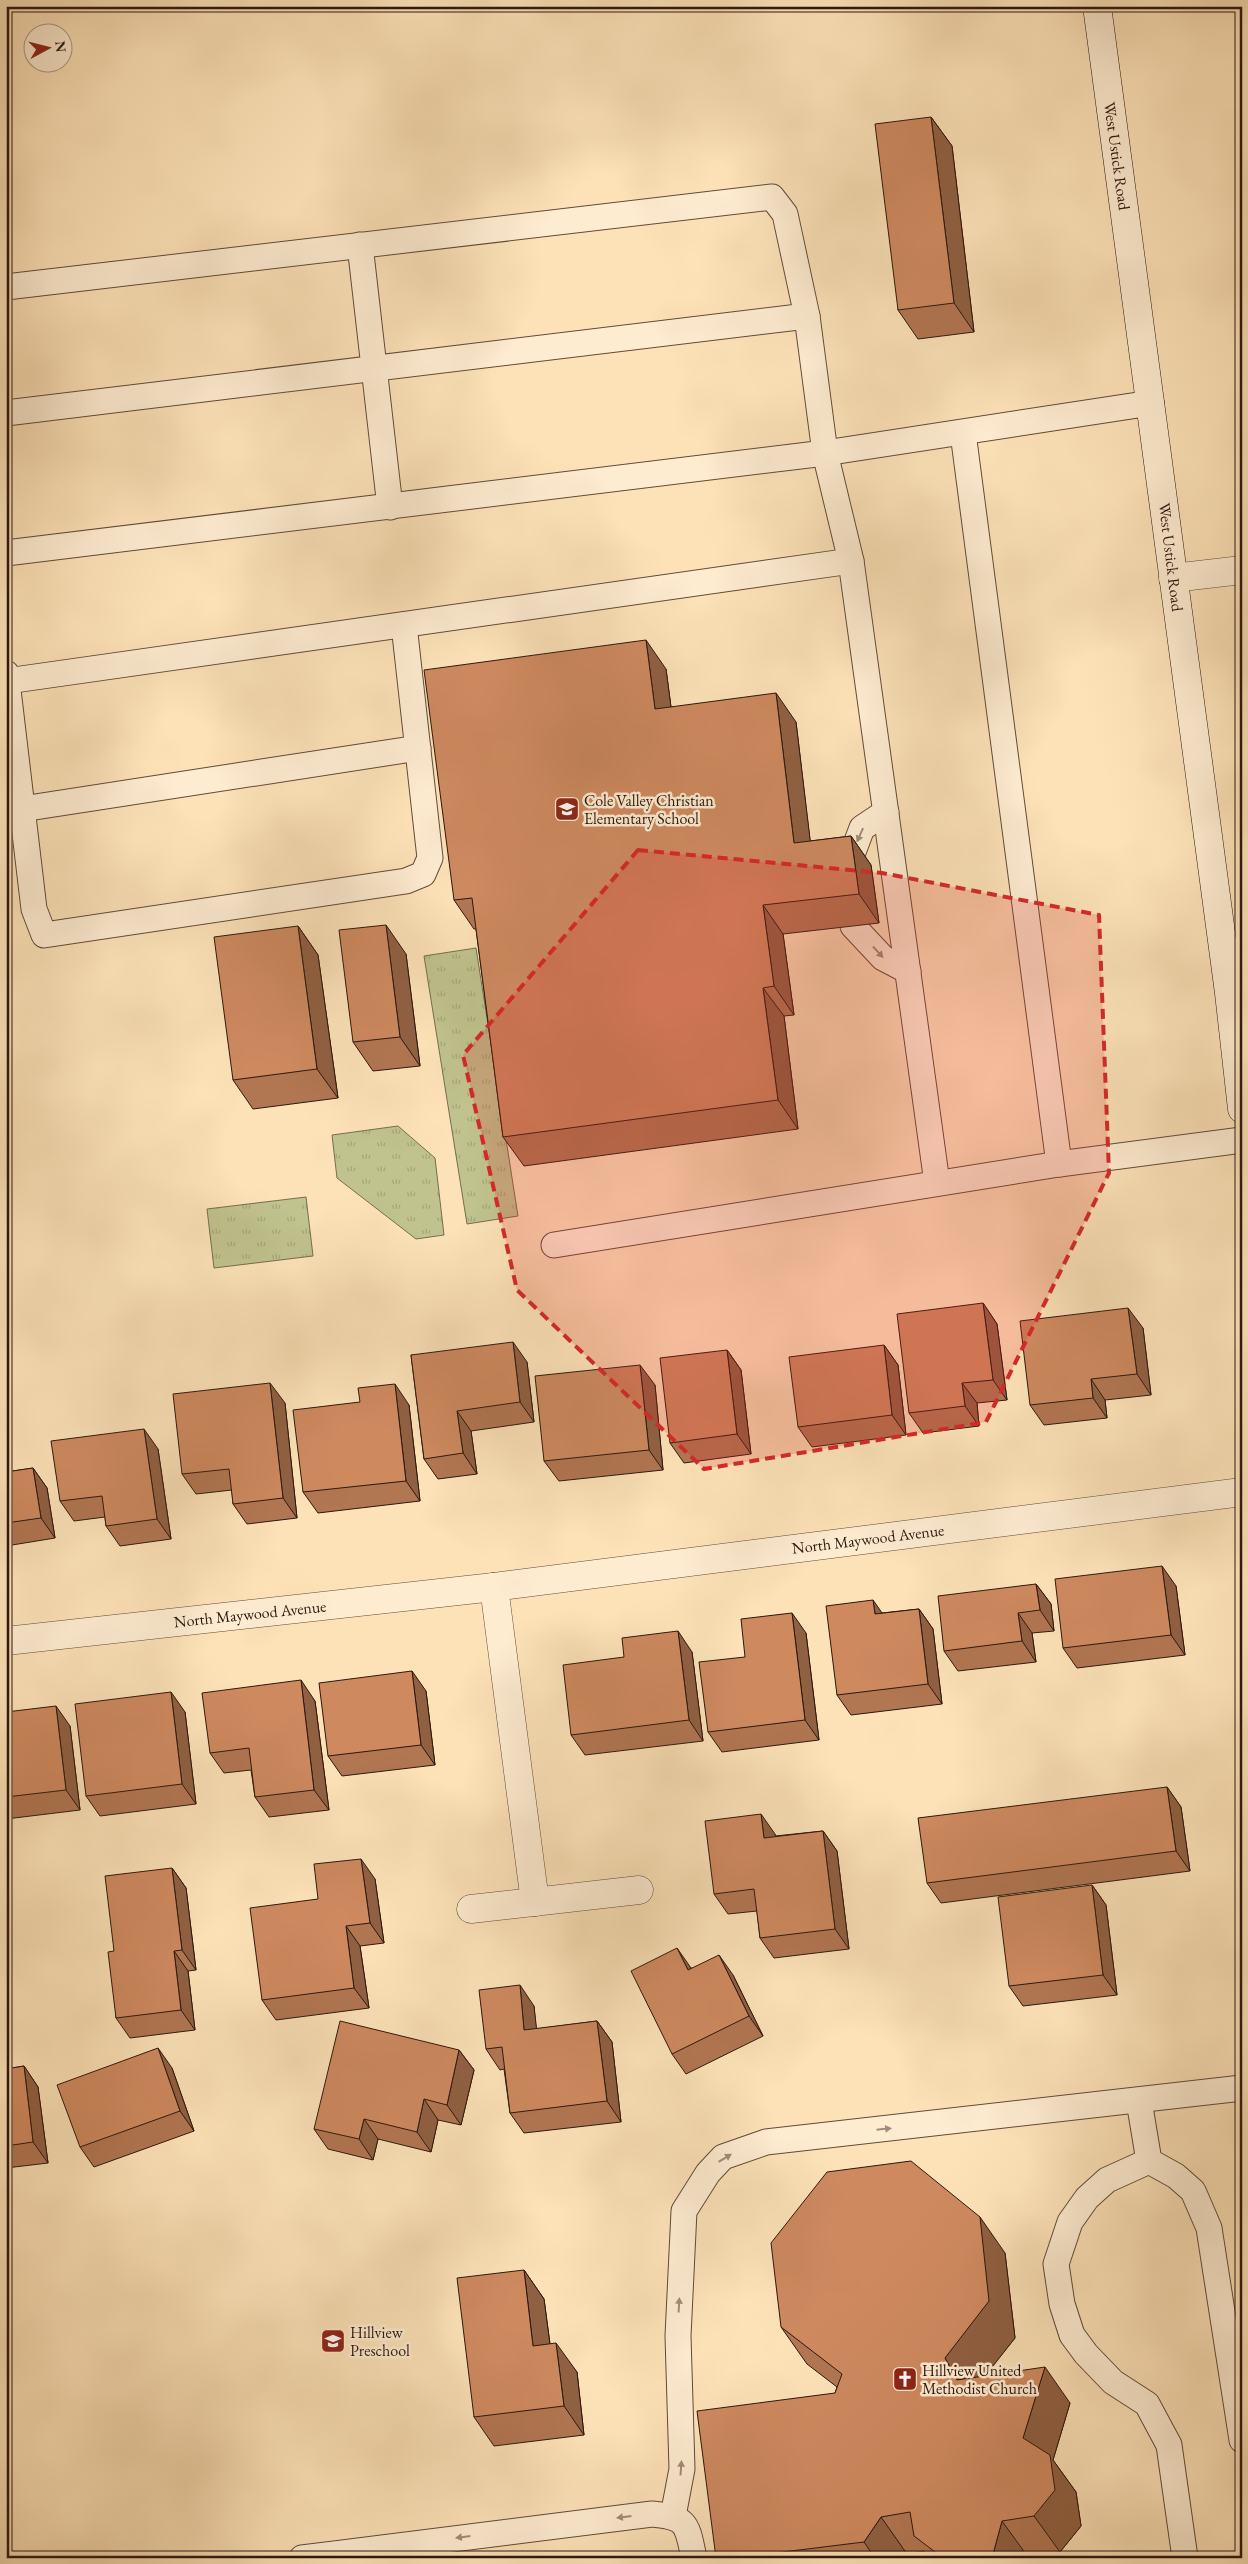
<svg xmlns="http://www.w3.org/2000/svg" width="1248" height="2564" font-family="'EB Garamond',serif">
  <defs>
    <pattern id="park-tufts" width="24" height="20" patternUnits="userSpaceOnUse" patternTransform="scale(1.25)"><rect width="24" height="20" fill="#c0c38e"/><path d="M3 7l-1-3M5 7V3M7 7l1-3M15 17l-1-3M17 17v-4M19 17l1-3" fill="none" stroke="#a5a779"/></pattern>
  </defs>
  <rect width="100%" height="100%" fill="#fde2b8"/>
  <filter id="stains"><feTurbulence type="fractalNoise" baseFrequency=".004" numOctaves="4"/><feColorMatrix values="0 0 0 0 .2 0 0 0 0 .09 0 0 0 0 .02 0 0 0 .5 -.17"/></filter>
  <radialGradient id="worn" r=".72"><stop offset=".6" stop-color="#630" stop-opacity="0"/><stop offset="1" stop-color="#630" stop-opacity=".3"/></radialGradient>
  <g fill="url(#park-tufts)" stroke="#766d4e">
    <path d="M476,948L518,1216L467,1224L424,956Z"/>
    <path d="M398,1126L435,1158L444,1235L416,1239L337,1178L332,1135Z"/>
    <path d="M306,1197L313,1256L214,1268L207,1209Z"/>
  </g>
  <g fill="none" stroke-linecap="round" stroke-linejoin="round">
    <defs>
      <g id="lane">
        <path d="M360,245L390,507"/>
        <path d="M6,287L772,197L785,214L807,316L825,453L851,561L937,1183"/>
        <path d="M6,413L807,316"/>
        <path d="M963,433L1059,1164"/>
        <path d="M6,553L825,453L1151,403"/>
        <path d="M6,673L34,909L44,935L406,881L423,874L430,858L404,625"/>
        <path d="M7,681L851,561"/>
        <path d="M22,809L418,748"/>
        <path d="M847,868L862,828L886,812"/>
        <path d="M853,926L883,958L908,971"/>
        <path d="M554,1245L1059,1164L1242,1140"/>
        <path d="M1139,2101L1149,2161L1176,2176L1193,2191L1209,2228L1242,2440"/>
        <path d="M1149,2161L1107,2180L1087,2198L1070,2222L1056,2264L1062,2304L1072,2335L1086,2354L1113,2382L1147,2404L1169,2445L1185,2558"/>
        <path d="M673,2516L682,2469L678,2336L684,2211L708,2173L723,2157L766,2142L1242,2088"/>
        <path d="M302,2558L652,2514C688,2517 687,2525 694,2558"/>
      </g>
      <g id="street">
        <path d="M1173,578L1242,570"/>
        <path d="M494,1587L535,1902"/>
        <path d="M6,1641L494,1587L1242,1492"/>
        <path d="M471,1909L639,1890"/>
      </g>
      <path id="secondary" d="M1097,6L1229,993L1242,1109"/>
    </defs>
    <use href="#lane" stroke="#614a39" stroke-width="27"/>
    <use href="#street" stroke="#614a39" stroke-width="29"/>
    <use href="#secondary" stroke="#2d170f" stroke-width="29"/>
    <use href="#lane" stroke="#feecd1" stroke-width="25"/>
    <use href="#street" stroke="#feecd1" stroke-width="28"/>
    <use href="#secondary" stroke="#feecd1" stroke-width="28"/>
  </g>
  <g fill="#b17652" stroke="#2d170f">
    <path d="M931,117L952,146L974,332L918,339L898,310Z"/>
    <path d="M666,669L671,707L796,722L810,841L851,836L871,865L879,923L783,934L794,1015L784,1016L798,1129L524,1166L503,1137L476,929H474L454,900Z"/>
    <path d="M298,926L318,955L338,1098L253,1109L233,1080Z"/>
    <path d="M406,954L420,1066L373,1071L353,1042Z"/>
    <path d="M983,1303L997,1324L1007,1400L977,1403L979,1426L923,1433L909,1413Z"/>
    <path d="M1143,1328L1151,1395L1105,1400L1107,1418L1044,1425L1030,1405Z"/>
    <path d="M884,1345L898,1365L906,1435L812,1447L798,1427Z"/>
    <path d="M727,1350L741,1370L751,1454L684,1463L670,1443Z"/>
    <path d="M411,1355L527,1362L534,1422L471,1431L477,1474L438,1479L424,1459Z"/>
    <path d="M655,1385L663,1470L559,1481L544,1461Z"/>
    <path d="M360,1402L409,1405L420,1501L318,1513L303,1492Z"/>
    <path d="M285,1403L297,1518L247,1524L233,1504L232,1490L196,1494L182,1474Z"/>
    <path d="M158,1449L171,1539L120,1546L106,1526L105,1517L74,1521L60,1501Z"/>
    <path d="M33,1468L47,1488L55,1538L6,1546V1472Z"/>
    <path d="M1036,1584L1051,1604L1054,1631L1032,1633L1036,1662L958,1671L944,1651Z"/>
    <path d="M1176,1586L1185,1655L1077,1668L1063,1648Z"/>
    <path d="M919,1609L933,1629L942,1704L851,1715L837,1695L882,1613Z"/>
    <path d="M806,1633L819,1740L722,1752L708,1732L745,1657Z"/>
    <path d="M692,1652L703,1741L585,1755L571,1735Z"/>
    <path d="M426,1691L435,1765L342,1776L328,1756Z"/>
    <path d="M315,1701L329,1810L269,1817L255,1797L251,1770L224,1773L210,1753Z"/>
    <path d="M6,1712L70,1726L80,1810L6,1819Z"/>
    <path d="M185,1712L196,1804L100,1816L86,1796Z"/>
    <path d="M1167,1787L1181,1807L1190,1871L941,1903L927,1883Z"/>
    <path d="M823,1831L837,1851L849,1949L774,1958L760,1938L757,1911L728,1914L714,1894L775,1834V1836Z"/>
    <path d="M172,1868L186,1888L196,1970L188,1971L195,2030L130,2038L116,2018L114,1951Z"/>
    <path d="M375,1879L384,1943L360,1946L369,2008L276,2020L262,2000L318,1899Z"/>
    <path d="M1092,1885L1106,1905L1117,1995L1023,2006L1009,1986Z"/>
    <path d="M691,1968L733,1975L763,2036L686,2074L672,2054Z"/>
    <path d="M534,2006L536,2029L597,2021L612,2042L621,2122L524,2133L510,2113L504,2069L500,2070L486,2049Z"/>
    <path d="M459,2050L474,2070L461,2125L438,2120L431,2152L378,2139L373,2160L328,2149L314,2129Z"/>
    <path d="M24,2066L38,2087L48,2163L6,2168V2069Z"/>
    <path d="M172,2068L194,2131L94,2167L80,2147Z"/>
    <path d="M1005,2253L1015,2338L985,2375L1070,2403L1053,2460L1076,2492L1081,2526L1060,2552L1028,2558H929L924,2551L907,2554L904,2558H716L835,2393L837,2387L807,2364L781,2327Z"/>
    <path d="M524,2270L544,2299L550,2344L577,2372L584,2435L494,2446L474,2417Z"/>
  </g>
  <g fill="#906042" stroke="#2d170f">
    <path d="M931,117L952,146L974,332L954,303Z"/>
    <path d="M646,640L666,669L675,738L655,709Z"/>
    <path d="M776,693L796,722L814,872L794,843Z"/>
    <path d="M851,836L871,865L879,923L859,894Z"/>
    <path d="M763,905L783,934L794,1015L774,986Z"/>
    <path d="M386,925L406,954L420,1066L400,1037Z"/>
    <path d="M298,926L318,955L338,1098L317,1069Z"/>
    <path d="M763,988L784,1016L798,1129L778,1100Z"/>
    <path d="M983,1303L997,1324L1007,1400L993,1380Z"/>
    <path d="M1128,1308L1143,1328L1151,1395L1137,1374Z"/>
    <path d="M513,1342L527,1362L534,1422L520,1402Z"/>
    <path d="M884,1345L898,1365L906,1435L892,1415Z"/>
    <path d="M727,1350L741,1370L751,1454L737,1434Z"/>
    <path d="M640,1365L655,1385L663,1470L649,1450Z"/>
    <path d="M1091,1379L1105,1400L1107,1418L1093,1398Z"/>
    <path d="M270,1383L285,1403L297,1518L283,1498Z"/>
    <path d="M962,1383L977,1403L979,1426L965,1406Z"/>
    <path d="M395,1384L409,1405L420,1501L406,1481Z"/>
    <path d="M457,1411L471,1431L477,1474L463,1453Z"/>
    <path d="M144,1429L158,1449L171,1539L157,1519Z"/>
    <path d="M33,1468L47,1488L55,1538L41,1518Z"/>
    <path d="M1162,1566L1176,1586L1185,1655L1171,1635Z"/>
    <path d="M1036,1584L1051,1604L1054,1631L1040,1610Z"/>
    <path d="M873,1600L887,1620L875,1614Z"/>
    <path d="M919,1609L933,1629L942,1704L928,1684Z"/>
    <path d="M792,1613L806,1633L819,1740L805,1720Z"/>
    <path d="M1018,1613L1032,1633L1036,1662L1022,1641Z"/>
    <path d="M678,1631L692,1652L703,1741L689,1720Z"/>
    <path d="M412,1671L426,1691L435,1765L421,1745Z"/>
    <path d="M301,1680L315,1701L329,1810L314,1790Z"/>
    <path d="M171,1692L185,1712L196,1804L182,1784Z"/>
    <path d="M56,1706L70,1726L80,1810L66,1790Z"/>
    <path d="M1167,1787L1181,1807L1190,1871L1176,1851Z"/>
    <path d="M761,1814L775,1834L778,1858L764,1838Z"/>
    <path d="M823,1831L837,1851L849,1949L835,1929Z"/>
    <path d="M361,1859L375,1879L384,1943L370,1923Z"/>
    <path d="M172,1868L186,1888L196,1970L182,1950Z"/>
    <path d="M1092,1885L1106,1905L1117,1995L1103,1975Z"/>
    <path d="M346,1926L360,1946L369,2008L354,1988Z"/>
    <path d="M677,1948L691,1968L702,1990L688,1970Z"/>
    <path d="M174,1951L188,1971L195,2030L181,2010Z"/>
    <path d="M719,1955L733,1975L763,2036L749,2016Z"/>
    <path d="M520,1985L534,2006L539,2051L524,2030Z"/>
    <path d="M597,2021L612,2042L621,2122L607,2101Z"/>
    <path d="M158,2048L172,2068L194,2131L180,2111Z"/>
    <path d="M459,2050L474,2070L461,2125L447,2105Z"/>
    <path d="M24,2066L38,2087L48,2163L33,2142Z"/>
    <path d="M424,2099L438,2120L431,2152L417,2132Z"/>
    <path d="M364,2119L378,2139L373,2160L359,2139Z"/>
    <path d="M980,2217L1005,2253L1015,2338L971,2394L957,2380L945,2358Z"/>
    <path d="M524,2270L544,2299L554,2375L533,2346Z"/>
    <path d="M556,2343L577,2372L584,2435L564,2406Z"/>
    <path d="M1045,2367L1070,2403L1053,2460L1076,2492L1081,2526L1060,2552L1034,2516L1023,2438Z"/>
    <path d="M881,2517L907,2554L904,2558H875L864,2542Z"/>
    <path d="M1002,2521L1028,2557V2558H992Z"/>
  </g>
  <g fill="#ce895f" stroke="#2d170f">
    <path d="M931,117L954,303L898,310L875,124Z"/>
    <path d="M646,640L655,709L776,693L794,843L851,836L859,894L763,905L774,986L763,988L778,1100L503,1137L472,898L454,900L424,670Z"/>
    <path d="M386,925L400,1037L353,1042L339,930Z"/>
    <path d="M298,926L317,1069L233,1080L214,937Z"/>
    <path d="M983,1303L993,1380L962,1383L965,1406L909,1413L897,1314Z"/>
    <path d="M1128,1308L1137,1374L1091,1379L1093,1398L1030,1405L1020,1321Z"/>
    <path d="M513,1342L520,1402L457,1411L463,1453L424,1459L411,1355Z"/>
    <path d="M884,1345L892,1415L798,1427L789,1357Z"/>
    <path d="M727,1350L737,1434L670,1443L660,1358Z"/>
    <path d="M640,1365L649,1450L544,1461L535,1376Z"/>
    <path d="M270,1383L283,1498L233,1504L229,1469L182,1474L173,1394Z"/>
    <path d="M395,1384L406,1481L303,1492L293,1410L360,1402L358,1388Z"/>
    <path d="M144,1429L157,1519L106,1526L102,1496L60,1501L51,1441Z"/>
    <path d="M33,1468L41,1518L6,1523V1472Z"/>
    <path d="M1162,1566L1171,1635L1063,1648L1055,1579Z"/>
    <path d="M1036,1584L1040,1610L1018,1613L1022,1641L944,1651L938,1596Z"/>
    <path d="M873,1600L875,1614L919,1609L928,1684L837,1695L826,1606Z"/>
    <path d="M792,1613L805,1720L708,1732L699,1662L745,1657L741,1619Z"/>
    <path d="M678,1631L689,1720L571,1735L563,1665L624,1657L622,1638Z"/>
    <path d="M412,1671L421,1745L328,1756L319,1683Z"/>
    <path d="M301,1680L314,1790L255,1797L249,1748L210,1753L202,1693Z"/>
    <path d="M171,1692L182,1784L86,1796L75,1704Z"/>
    <path d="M56,1706L66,1790L6,1797V1712Z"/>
    <path d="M1167,1787L1176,1851L927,1883L918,1818Z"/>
    <path d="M761,1814L764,1838L823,1831L835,1929L760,1938L754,1889L714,1894L705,1821Z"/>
    <path d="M361,1859L370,1923L346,1926L354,1988L262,2000L250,1908L318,1899L314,1864Z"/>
    <path d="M172,1868L182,1950L174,1951L181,2010L116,2018L108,1952L114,1951L105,1876Z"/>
    <path d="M1092,1885L1103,1975L1009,1986L998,1897Z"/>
    <path d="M677,1948L688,1970L719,1955L749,2016L672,2054L631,1971Z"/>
    <path d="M520,1985L524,2030L597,2021L607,2101L510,2113L502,2047L486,2049L479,1990Z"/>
    <path d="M340,2021L459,2050L447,2105L424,2099L417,2132L364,2119L359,2139L314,2129Z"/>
    <path d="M158,2048L180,2111L80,2147L57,2085Z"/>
    <path d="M24,2066L33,2142L6,2146V2069Z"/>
    <path d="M911,2161L980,2217L989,2301L945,2358L957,2380L1045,2367L1023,2438L1050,2455L1055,2490L1034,2516L1002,2521L992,2558H943L914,2536L910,2512L881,2517L864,2542L734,2558H716L697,2411L835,2393L842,2374L781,2327L771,2243L827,2172Z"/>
    <path d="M524,2270L533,2346L556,2343L564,2406L474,2417L457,2278Z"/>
  </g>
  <defs><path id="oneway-solid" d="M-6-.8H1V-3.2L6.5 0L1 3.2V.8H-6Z" transform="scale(1.25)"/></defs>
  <g fill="#a08c7a">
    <use href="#oneway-solid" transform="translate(860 835) rotate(114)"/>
    <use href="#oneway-solid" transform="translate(878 952) rotate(47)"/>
    <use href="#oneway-solid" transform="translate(884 2129) rotate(-6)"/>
    <use href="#oneway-solid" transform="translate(725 2158) rotate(-31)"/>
    <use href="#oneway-solid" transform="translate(679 2305) rotate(-87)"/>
    <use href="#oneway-solid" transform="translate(681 2468) rotate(-86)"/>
    <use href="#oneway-solid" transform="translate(624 2517) rotate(173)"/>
    <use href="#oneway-solid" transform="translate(463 2537) rotate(173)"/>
  </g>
  <path fill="#d62828" fill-opacity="0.2" stroke="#d62828" stroke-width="4" stroke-dasharray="10 6" stroke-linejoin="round" d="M638,850L882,873L1099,915L1109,1173L986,1422L704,1469L517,1290L463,1055Z"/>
  <defs>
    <symbol id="school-square" viewBox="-11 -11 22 22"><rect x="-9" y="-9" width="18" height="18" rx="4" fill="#8f2418" stroke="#feecd1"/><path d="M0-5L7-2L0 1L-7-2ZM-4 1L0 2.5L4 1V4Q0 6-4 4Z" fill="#fff"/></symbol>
    <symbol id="church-square" viewBox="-11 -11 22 22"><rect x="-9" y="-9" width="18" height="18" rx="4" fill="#8f2418" stroke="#feecd1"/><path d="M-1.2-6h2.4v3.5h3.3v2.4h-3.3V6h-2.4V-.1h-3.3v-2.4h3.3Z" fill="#fff"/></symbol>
  </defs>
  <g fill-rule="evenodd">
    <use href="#school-square" x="553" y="795" width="28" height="28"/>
    <use href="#school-square" x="319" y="2327" width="28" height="28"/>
    <use href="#church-square" x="891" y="2365" width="28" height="28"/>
  </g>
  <g text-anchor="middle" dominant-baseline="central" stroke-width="5" stroke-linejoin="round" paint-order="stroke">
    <g font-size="16" fill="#2d170f" stroke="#feecd1">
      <text transform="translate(1117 156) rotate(82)">West Ustick Road</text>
      <text transform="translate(1171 557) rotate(83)">West Ustick Road</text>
      <text transform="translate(868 1539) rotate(-7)">North Maywood Avenue</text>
      <text transform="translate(250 1614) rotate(-6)">North Maywood Avenue</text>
    </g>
    <g font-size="16" fill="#2d170f" stroke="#feecd1" text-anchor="start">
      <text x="584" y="800">Cole Valley Christian<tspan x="584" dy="18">Elementary School</tspan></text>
      <text x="350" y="2332">Hillview<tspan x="350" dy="18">Preschool</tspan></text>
      <text x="922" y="2370">Hillview United<tspan x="922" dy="18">Methodist Church</tspan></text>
    </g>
  </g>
  <rect width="1248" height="2564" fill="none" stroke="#fde2b8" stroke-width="25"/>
  <rect x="8" y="8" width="1233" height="2549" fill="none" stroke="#2d170f" stroke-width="2.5"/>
  <rect x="12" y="12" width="1223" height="2539" fill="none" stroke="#2d170f"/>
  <g transform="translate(48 48) rotate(83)"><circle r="24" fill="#feecd1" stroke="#aa9783"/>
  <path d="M0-4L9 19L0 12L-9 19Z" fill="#8f2418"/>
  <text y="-8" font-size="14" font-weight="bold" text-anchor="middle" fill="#2d170f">N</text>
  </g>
  <rect width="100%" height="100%" filter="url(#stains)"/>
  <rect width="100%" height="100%" fill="url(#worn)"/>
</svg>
